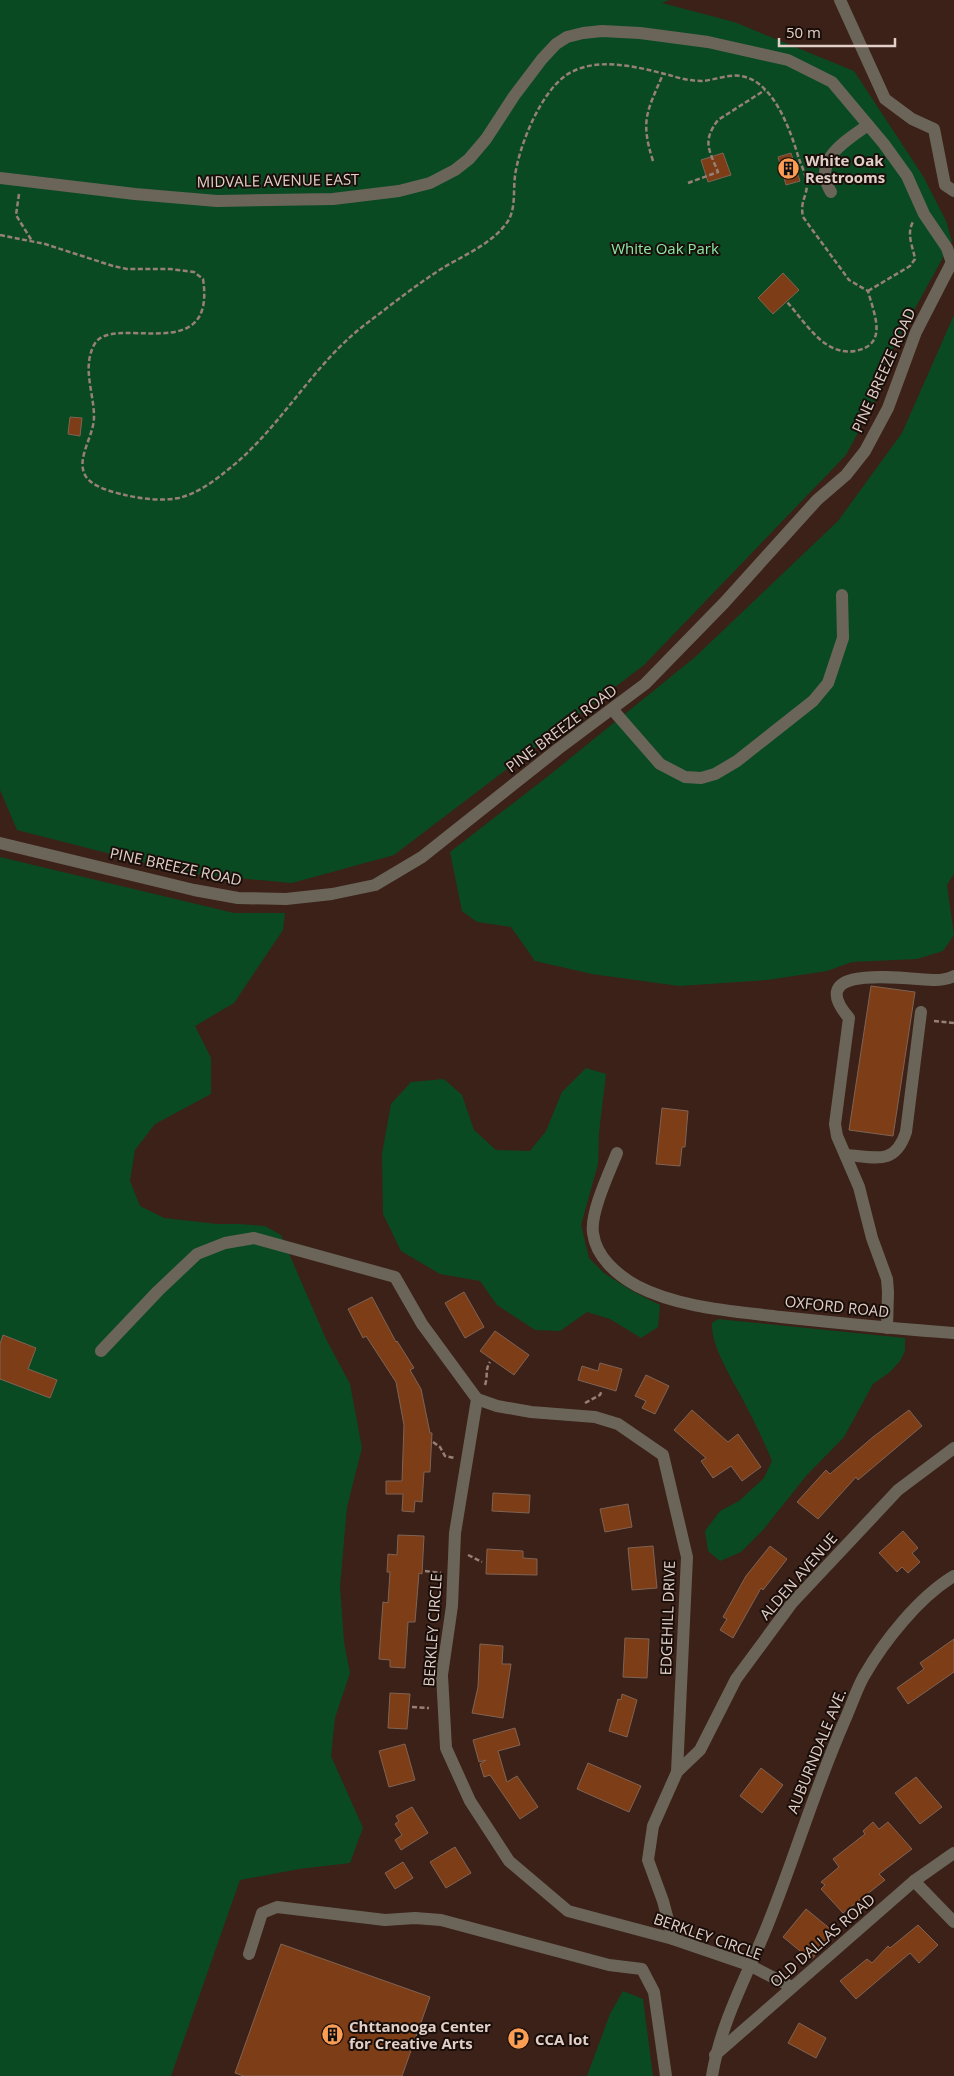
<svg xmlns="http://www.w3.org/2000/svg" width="954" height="2076" font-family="'Open Sans',sans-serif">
  <rect width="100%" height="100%" fill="#3b2117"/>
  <g fill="#0a4a23">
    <path d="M0,0H669L662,3L734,22L854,71L923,176L946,221L952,241L885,363L886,380L846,455L644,665L394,855L292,883L185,873L17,830L0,790Z"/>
    <path d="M954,315V874L947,885L954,935L943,951L917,959L852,962L827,971L767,980L679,986L592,974L535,961L511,927L477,922L462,911L450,852L547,777L694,658L838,521L902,433Z"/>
    <path d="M0,857L234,913H285L283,930L234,1003L195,1026L211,1058V1094L155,1124L135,1150L130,1181L140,1206L164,1218L217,1224H239L265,1226L281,1235L326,1339L350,1384L362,1448L347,1507L340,1587L344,1642L350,1673L335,1718L331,1756L363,1828L350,1863L299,1869L240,1880L171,2076H0Z"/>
    <path d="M586,1068L606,1074L599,1133L598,1164L581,1225L589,1258L604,1273L632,1291L660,1305L658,1327L641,1338L610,1319L587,1312L560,1331L535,1330L497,1305L480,1281L440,1274L401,1251L383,1214L382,1154L391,1104L411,1082L444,1079L462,1095L474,1130L496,1150L530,1151L546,1131L562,1092Z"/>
    <path d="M718,1319L905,1338V1351L900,1361L890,1372L873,1384L844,1437L806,1476L763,1530L741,1552L720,1561L708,1551L705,1531L720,1511L739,1501L764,1478L772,1461C763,1439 753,1419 742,1398C731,1377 711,1346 712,1323Z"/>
    <path d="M623,1991L643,1999L653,2076H587L610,2014Z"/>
  </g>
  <g fill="#7c3d17" stroke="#806354">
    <path d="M723,153L731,175L708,182L701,160Z"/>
    <path d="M791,153L800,181L786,185L778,157Z"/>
    <path d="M783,273L799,290L773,314L758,298Z"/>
    <path d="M70,417L82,418L80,436L68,434Z"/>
    <path d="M871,986L915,992L893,1136L849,1130Z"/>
    <path d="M662,1108L688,1111L685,1147H682L680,1166L656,1164Z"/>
    <path d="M464,1292L484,1327L465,1338L445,1303Z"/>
    <path d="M372,1297L396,1342L397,1341L414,1368L410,1370L421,1389L430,1433H432L430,1472H424L422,1502L415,1501L414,1512L402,1511L403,1494H386V1481H402L404,1425L396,1382L366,1336L363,1338L348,1309Z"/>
    <path d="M495,1331L529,1355L514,1375L480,1351Z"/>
    <path d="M3,1335L36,1348L28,1369L57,1380L50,1398L0,1379V1344Z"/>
    <path d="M600,1363L622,1369L616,1391L578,1380L582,1366L598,1371Z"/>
    <path d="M646,1375L669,1386L655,1414L642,1408L646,1401L635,1396Z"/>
    <path d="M692,1410L728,1442L738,1434L761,1467L742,1481L731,1466L713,1478L701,1461L706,1458L674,1430Z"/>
    <path d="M909,1410L922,1426L858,1480L856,1477L818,1519L797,1502L826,1470L830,1474L873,1437Z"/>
    <path d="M493,1493L530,1495L529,1513L492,1511Z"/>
    <path d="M628,1504L632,1527L605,1532L600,1509Z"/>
    <path d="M903,1531L918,1548L912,1553L920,1562L908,1573L902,1567L897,1572L879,1553Z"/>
    <path d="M398,1535L424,1536L422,1574L419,1573L415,1622H408L405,1668L390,1667V1660L379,1659L383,1602L388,1603L390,1572H387L388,1554L397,1555Z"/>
    <path d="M653,1546L657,1588L632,1590L628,1548Z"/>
    <path d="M770,1546L787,1559L763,1590L761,1588L733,1638L720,1630L727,1619L723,1617L746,1576Z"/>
    <path d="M487,1549L523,1551V1558L537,1559V1575L486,1574Z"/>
    <path d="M625,1638L649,1639L647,1678L623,1677Z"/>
    <path d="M954,1639V1672L908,1704L897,1688L924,1669L920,1663Z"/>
    <path d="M480,1644L503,1646L502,1664H511L503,1718L472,1713L478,1687Z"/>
    <path d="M390,1693L410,1694L407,1729L388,1728Z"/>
    <path d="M622,1694L637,1700L627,1737L609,1731L618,1699L621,1700Z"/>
    <path d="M515,1728L520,1745L498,1751L507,1782L517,1776L538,1807L520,1819L490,1775L484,1777L480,1764L486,1760L479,1762L473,1740Z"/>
    <path d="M405,1744L415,1780L389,1787L379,1751Z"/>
    <path d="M588,1763L641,1786L629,1812L577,1789Z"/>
    <path d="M761,1768L783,1785L762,1813L740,1796Z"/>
    <path d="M916,1777L942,1807L920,1824L895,1793Z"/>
    <path d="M412,1807L428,1833L401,1850L395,1840L402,1835L395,1824L399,1821L396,1816Z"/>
    <path d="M873,1822L879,1829L888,1822L912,1849L879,1874L885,1880L843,1913L821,1889L825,1885L821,1882L839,1867L833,1859L865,1834L863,1831Z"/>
    <path d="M455,1847L471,1873L446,1888L430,1862Z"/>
    <path d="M403,1862L413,1878L395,1889L385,1873Z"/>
    <path d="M806,1909L834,1932L811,1960L783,1937Z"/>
    <path d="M918,1925L938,1945L919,1963L910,1953L856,1999L840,1981L867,1959L872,1963L888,1946L890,1948Z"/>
    <path d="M281,1944L430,1997L402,2076H244L235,2073Z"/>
    <path d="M799,2023L826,2038L816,2058L788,2043Z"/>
  </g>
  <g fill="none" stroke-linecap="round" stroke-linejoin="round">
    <g stroke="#968078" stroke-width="2.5" stroke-dasharray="5 2.5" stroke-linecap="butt">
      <path d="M653,161C640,120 647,112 663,74"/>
      <path d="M688,183L718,172C709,150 702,141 718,120L765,90"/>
      <path d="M19,194L16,215L32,241"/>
      <path d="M0,235L45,244L113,266L127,269H170L194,272L203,279C217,370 111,311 94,345C82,368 94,393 94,417C94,436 76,458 85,475C91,487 113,492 125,495C142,499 162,501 179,498C195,494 212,483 225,472C279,431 310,368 362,327C387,308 412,288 438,271C461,256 492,245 508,221C516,208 513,191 515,176C519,146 540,94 565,76C594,55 638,67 669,75C679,78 690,81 702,81C715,80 728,74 741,76C774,81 791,132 799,159C802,167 807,177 807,185C806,199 800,201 803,217L849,280L868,291C874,314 889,345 855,351C845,353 835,350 826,344C812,335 798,314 787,302"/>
      <path d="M868,291L910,266L915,259C913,247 906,234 913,222"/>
      <path d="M934,1021L954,1023"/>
      <path d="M485,1385C488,1377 485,1369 490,1362"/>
      <path d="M585,1403L600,1395L602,1390"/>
      <path d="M433,1442L440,1447L445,1456L455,1458"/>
      <path d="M468,1555L482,1562"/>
      <path d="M425,1571L441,1573"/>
      <path d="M412,1707L429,1708"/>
    </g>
    <g stroke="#6b6559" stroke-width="12">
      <path d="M840,0L885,99L912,119L934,129L945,185L954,191"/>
      <path d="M0,178L135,194L217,201L333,199L399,191L430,183L455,170L469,159L486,139L514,96L542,59L556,44L567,37L583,33L602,31L640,33L708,42L788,60L832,82L884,144L907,176L924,214L947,248L952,263"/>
      <path d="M831,192C811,160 846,141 868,125"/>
      <path d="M612,709L660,764L685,777L701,778L715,774L737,761L813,701L828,683L843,638L842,595"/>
      <path d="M0,843L194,890L238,898L286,899L332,894L375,885L422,857L558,749L645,684L724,603L817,500L846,475L865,451L888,408L916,332L954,258"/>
      <path d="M617,1153C609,1173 590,1213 593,1233C596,1257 617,1275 637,1286C679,1308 734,1311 781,1317C838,1323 896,1329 954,1333"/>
      <path d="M846,1155C875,1157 895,1166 906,1132L921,1012"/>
      <path d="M887,1328L888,1292L887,1279L872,1238L859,1187L837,1136L835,1124L849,1018C800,961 911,980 935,980C942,980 948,979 954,976"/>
      <path d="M101,1351L158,1291L197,1254L225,1243L254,1238L395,1277L422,1324L477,1399L455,1533L452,1606L442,1675L446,1748L470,1801L509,1861L568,1911L673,1939L749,1965L792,1987"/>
      <path d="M477,1399L497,1406L531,1412L595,1417L618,1424L663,1455L687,1557L677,1772L653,1826L648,1860L663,1901L673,1939"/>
      <path d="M677,1772L700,1750L736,1679L792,1603L898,1490L954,1448"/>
      <path d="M914,1881L954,1922"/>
      <path d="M249,1954L262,1913L277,1907L385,1920L415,1918L441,1920L609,1965L642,1969L654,1992L666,2076"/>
      <path d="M715,2055L914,1881L954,1853"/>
      <path d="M712,2076C721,2021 748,1974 768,1924C795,1857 815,1788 844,1722C851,1707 856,1690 864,1676C884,1641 919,1597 954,1576"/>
    </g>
  </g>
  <defs>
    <symbol id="building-disc" viewBox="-11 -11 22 22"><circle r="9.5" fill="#fc9d54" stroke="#1a0e0a"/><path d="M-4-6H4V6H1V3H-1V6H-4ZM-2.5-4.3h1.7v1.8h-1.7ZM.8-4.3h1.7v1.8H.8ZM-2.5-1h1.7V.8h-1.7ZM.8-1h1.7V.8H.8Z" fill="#111"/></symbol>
    <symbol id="parking-disc" viewBox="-11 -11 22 22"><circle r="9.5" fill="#fc9d54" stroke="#1a0e0a"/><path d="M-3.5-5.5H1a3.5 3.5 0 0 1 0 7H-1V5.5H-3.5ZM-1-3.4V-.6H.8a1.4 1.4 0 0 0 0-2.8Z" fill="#111"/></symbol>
  </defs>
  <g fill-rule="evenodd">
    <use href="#building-disc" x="776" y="156" width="25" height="25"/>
    <use href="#building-disc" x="320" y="2022" width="25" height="25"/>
    <use href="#parking-disc" x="506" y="2026" width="25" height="25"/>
  </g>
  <g text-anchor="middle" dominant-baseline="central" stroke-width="4" stroke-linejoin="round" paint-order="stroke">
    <g font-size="15" font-weight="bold" fill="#e1cfc8" stroke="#1a0e0a" text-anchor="start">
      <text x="805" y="160">White Oak<tspan x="805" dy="17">Restrooms</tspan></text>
      <text x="349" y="2026">Chttanooga Center<tspan x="349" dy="17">for Creative Arts</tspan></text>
      <text x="535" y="2039">CCA lot</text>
    </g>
    <g font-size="15" fill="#e1cfc8" stroke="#1a0e0a">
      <text transform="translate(278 180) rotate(-1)">MIDVALE AVENUE EAST</text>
      <text transform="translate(883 370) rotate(-66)">PINE BREEZE ROAD</text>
      <text transform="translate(561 728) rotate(-37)">PINE BREEZE ROAD</text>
      <text transform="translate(176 866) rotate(12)">PINE BREEZE ROAD</text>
      <text transform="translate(837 1306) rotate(6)">OXFORD ROAD</text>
      <text transform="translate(798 1576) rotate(-49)">ALDEN AVENUE</text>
      <text transform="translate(667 1618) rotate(-88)">EDGEHILL DRIVE</text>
      <text transform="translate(432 1630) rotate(-86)">BERKLEY CIRCLE</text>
      <text transform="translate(816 1751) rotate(-68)">AUBURNDALE AVE.</text>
      <text transform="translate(708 1936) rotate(19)">BERKLEY CIRCLE</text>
      <text transform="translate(822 1940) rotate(-41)">OLD DALLAS ROAD</text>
    </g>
    <g font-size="15" fill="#8be8a4" stroke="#1a0e0a">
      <text x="665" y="248">White Oak Park</text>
    </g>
  </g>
  <path d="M779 38v8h116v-8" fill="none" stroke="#e1cfc8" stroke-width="2.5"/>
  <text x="786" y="38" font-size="15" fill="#e1cfc8" stroke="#1a0e0a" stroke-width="4" paint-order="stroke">50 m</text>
</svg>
